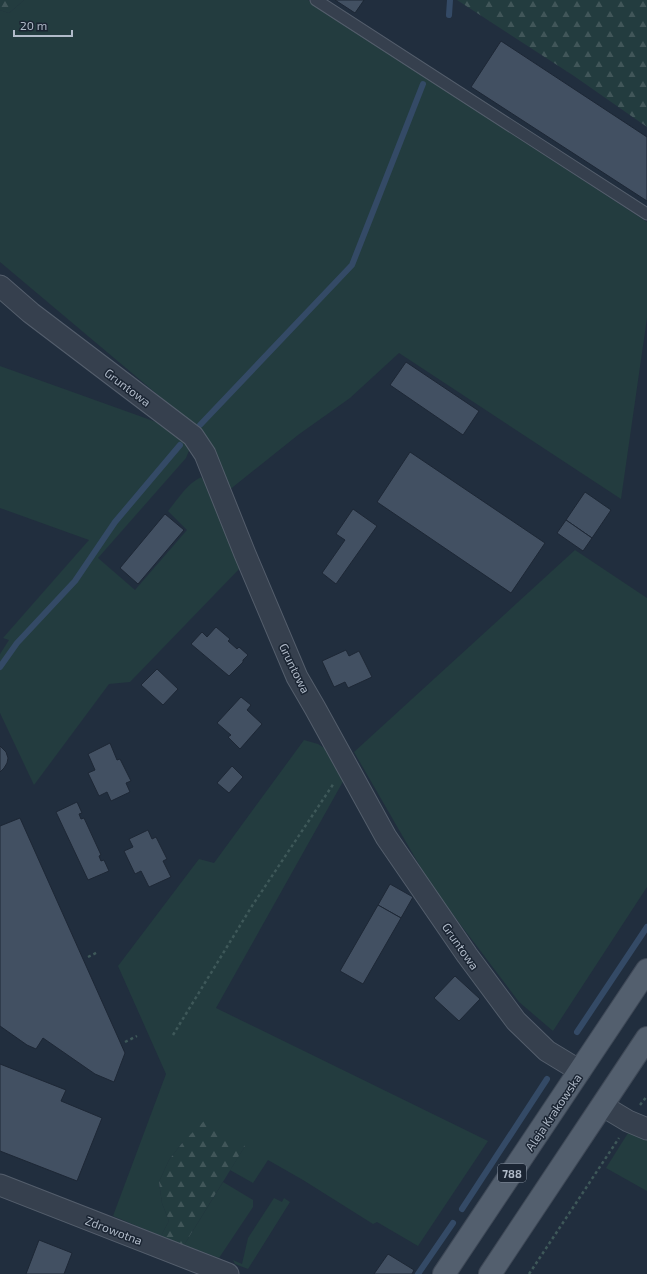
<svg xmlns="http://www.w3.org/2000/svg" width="647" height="1274" font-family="'Exo 2',sans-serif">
  <defs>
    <pattern id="forest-firs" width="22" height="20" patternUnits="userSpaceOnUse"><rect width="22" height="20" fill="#233c3f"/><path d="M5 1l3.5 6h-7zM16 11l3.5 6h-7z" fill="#415659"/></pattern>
  </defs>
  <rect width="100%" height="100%" fill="#212e3e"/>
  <g fill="#233c3f">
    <path d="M24,0H308L647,222V318L621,499L399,353L350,398L298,435L228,491L196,427L0,262V10L9,13Z"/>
    <path d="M0,366L159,423L180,435L190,448L186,458L98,558L135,590L187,530L168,511C178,499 187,484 201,477L219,500L242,566L130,682L109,684L34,785L0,713V654L9,640L3,638L89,540L0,508Z"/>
    <path d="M575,550L647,598V887L553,1031L519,1002L432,887L354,752Z"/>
    <path d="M304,740L318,744L326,749L345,778L216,1008L488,1141L418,1246L377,1222L373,1224L303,1180L268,1160L253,1183L230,1170L245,1146L183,1142L169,1160L159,1182L162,1203L169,1221L161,1236L113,1216L166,1074L118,966L199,859L214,863Z"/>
    <path d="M628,1133L647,1140V1191L606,1168Z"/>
    <path d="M223,1182L253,1200V1207L219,1258L184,1245Z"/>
    <path d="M274,1198L282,1202L284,1198L290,1202L248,1269L235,1264L233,1260L242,1264L248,1238Z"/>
  </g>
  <g fill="url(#forest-firs)">
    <path d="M0,0H24L9,13L0,10Z"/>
    <path d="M457,0H647V127L574,76Z"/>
    <path d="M205,1120L245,1146L184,1245L161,1236L169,1221L162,1203L159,1182L169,1160L183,1142Z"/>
  </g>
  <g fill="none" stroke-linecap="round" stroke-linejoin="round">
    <g stroke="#344a66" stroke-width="6">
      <path d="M449,15L450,0"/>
      <path d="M200,425L352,265L423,84"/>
      <path d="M0,667L17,643L75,581L115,522L180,445"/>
      <path d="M577,1032L647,927"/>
      <path d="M462,1209L547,1079"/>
      <path d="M418,1274L453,1223"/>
    </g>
  </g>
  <g fill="#425062" stroke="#1d2735">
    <path d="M335,0H364L355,13Z"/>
    <path d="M501,41L647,137V201L471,87Z"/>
    <path d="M406,362L479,411L463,435L390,385Z"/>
    <path d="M410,452L545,543L511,593L377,502Z"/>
    <path d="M585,492L611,510L592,538L566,520Z"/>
    <path d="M353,509L377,526L336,584L322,573L345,540L336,534Z"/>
    <path d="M165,514L184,530L138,584L120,568Z"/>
    <path d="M566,520L592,538L583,551L557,533Z"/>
    <path d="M216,627L230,639L228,641L237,649L239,647L248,655L243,660V662L229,676L191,644L202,632L207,637Z"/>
    <path d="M346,650L349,656L359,651L372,677L348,688L345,682L334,687L322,661Z"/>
    <path d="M157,669L178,689L163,705L141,685Z"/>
    <path d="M241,697L251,705L247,710L262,724L240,749L228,737L231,735L217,723Z"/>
    <path d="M110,743L117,760L120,759L131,781L126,783L130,792L111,801L107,792L99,796L88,773L95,770L88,754Z"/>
    <path d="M0,746L6,752L8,758L7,763L4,768L0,772Z"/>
    <path d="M232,766L243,777L229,793L217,783Z"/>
    <path d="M77,802L82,813L79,814L81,819L84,818L101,855L99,856L101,861L104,860L109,871L88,880L56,812Z"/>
    <path d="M20,818L125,1053L114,1082L95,1074L43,1038L36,1049L27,1045L0,1026V826Z"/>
    <path d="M148,830L152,839L156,837L167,859L163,861L171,877L149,887L141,871L135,874L124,851L133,847L129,839Z"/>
    <path d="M390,884L413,897L401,918L378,905Z"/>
    <path d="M378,905L401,918L363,984L340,971Z"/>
    <path d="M455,976L480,999L459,1021L434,998Z"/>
    <path d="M0,1064L66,1090L61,1101L102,1118L77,1181L0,1151Z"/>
    <path d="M39,1240L72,1253L64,1274H26Z"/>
    <path d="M388,1254L414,1270L412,1274H374Z"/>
  </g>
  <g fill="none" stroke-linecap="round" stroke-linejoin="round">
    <defs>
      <path id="service" d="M316,0L647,214"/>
      <g id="minor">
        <path d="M0,286L31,313L193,436L205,454L245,554L297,677L315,708L386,837L467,955L516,1021L547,1051L580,1071"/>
        <path d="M603,1106L628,1121L647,1129"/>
        <path d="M0,1185L228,1274"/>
      </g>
      <g id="primary">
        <path d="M444,1274L647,970"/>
        <path d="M490,1274L647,1038"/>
      </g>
    </defs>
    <use href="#service" stroke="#545e6c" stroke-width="13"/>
    <use href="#minor" stroke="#545e6c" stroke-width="23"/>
    <use href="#primary" stroke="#3f4957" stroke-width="24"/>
    <g stroke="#3e5859" stroke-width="2.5" stroke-dasharray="3 3" stroke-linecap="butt">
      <path d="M88,957L98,952"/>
      <path d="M173,1035L252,906L334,783"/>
      <path d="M125,1042L137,1036"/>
      <path d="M640,1105L647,1096"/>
      <path d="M529,1274L619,1138"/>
    </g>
    <use href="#service" stroke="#36404e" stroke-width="11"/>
    <use href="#minor" stroke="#36404e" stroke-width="21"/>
    <use href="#primary" stroke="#535f6e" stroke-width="22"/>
  </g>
  <g text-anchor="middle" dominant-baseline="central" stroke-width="3" stroke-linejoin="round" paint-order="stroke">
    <rect fill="#1b2533" stroke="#848e9c" stroke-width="1" x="498" y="1164" width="28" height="18" rx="3"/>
    <g font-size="11" font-weight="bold" fill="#b1bbc9">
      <text x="512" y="1173">788</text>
    </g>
    <g font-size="12" fill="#b1bbc9" stroke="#1b2533">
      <text transform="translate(128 387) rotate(37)">Gruntowa</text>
      <text transform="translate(295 668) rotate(64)">Gruntowa</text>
      <text transform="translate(461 946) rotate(55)">Gruntowa</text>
      <text transform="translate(553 1112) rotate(-56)">Aleja Krakowska</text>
      <text transform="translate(114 1230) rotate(21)">Zdrowotna</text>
    </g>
  </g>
  <path d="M14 30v6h58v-6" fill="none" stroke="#b1bbc9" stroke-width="2"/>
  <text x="20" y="30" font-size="12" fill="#b1bbc9" stroke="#1b2533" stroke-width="3" paint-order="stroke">20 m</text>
</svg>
